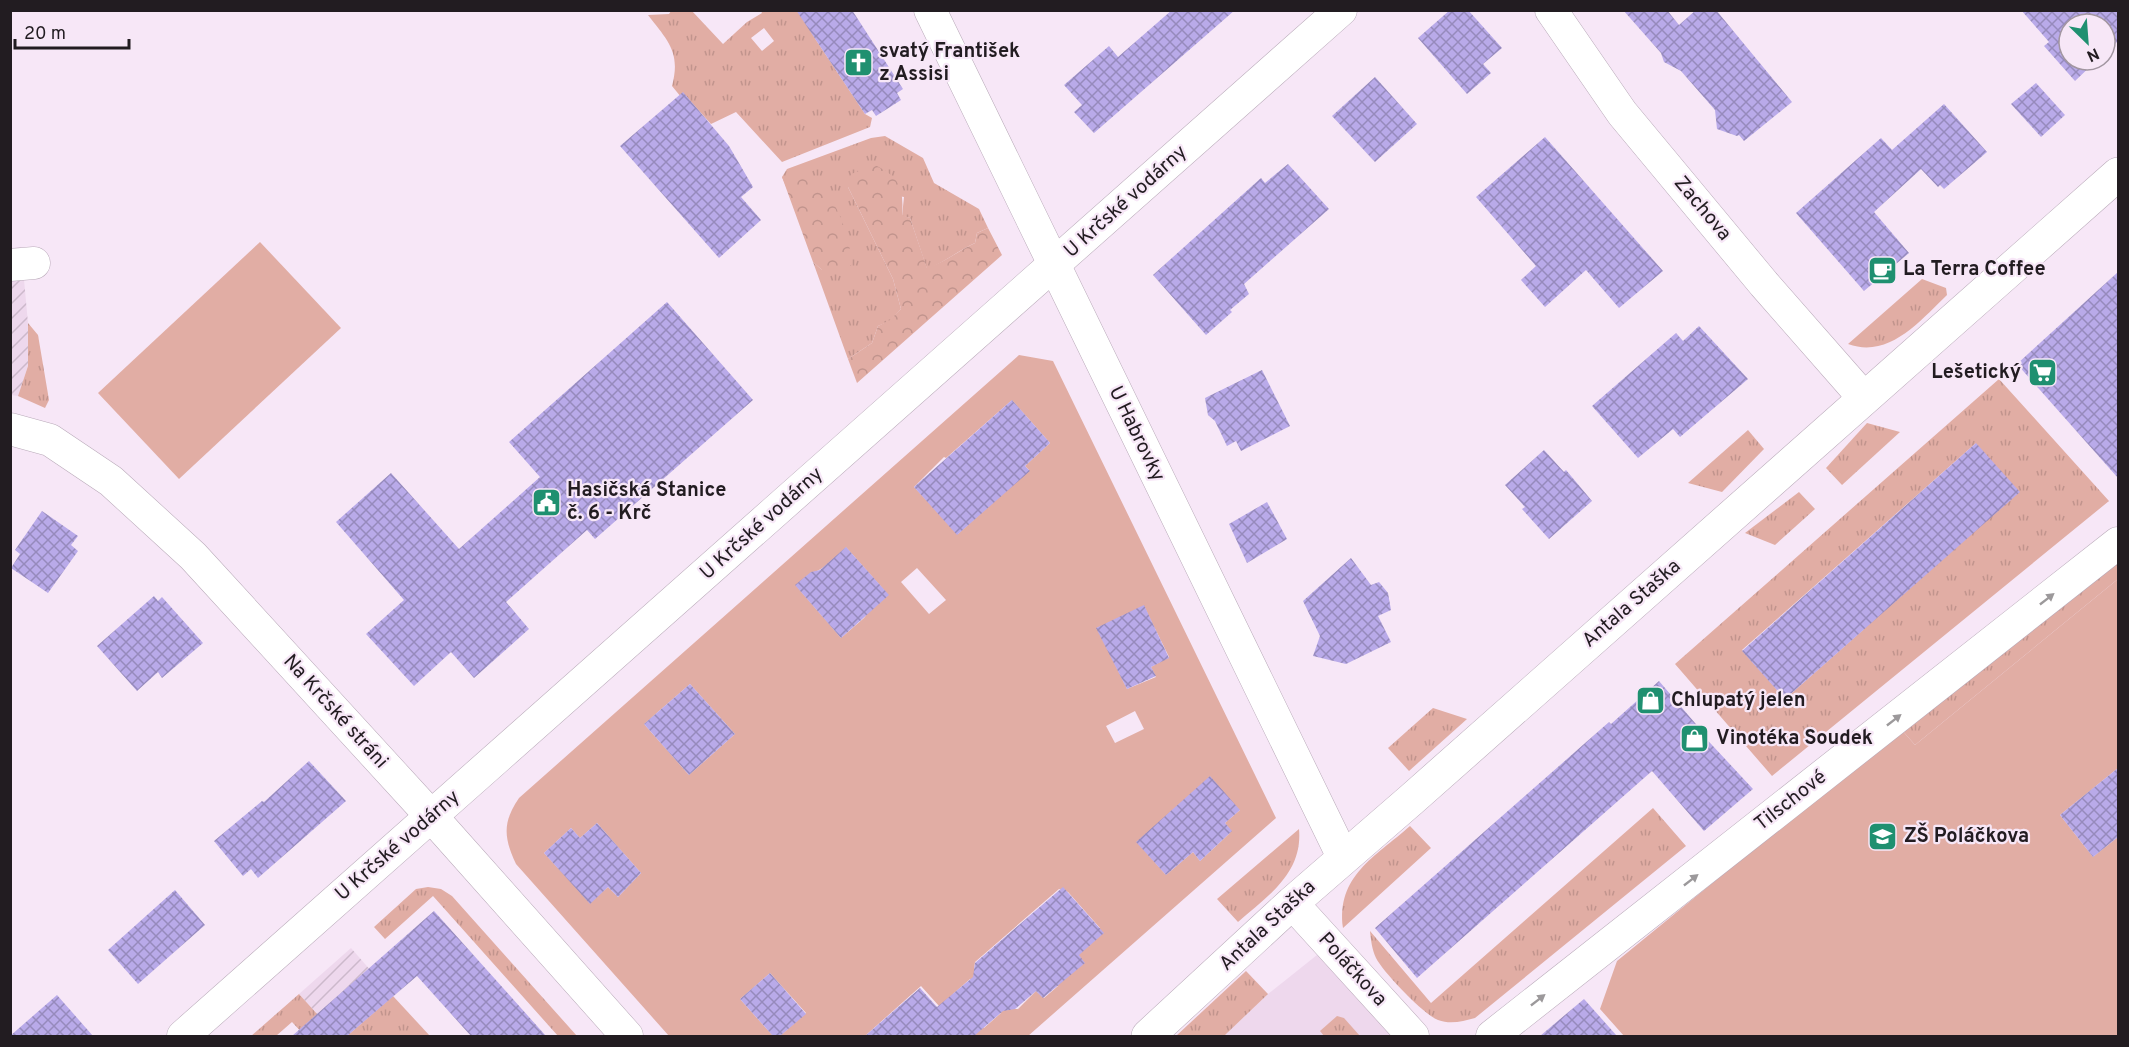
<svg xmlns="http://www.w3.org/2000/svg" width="2129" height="1047" font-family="Overpass,sans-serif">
  <defs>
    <pattern id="industrial-furrows" width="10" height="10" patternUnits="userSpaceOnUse" patternTransform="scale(1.5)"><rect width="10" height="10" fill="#eed8ed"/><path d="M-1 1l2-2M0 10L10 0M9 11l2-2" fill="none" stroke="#ccb9cb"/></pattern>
    <pattern id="grass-tufts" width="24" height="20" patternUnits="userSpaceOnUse" patternTransform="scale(1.5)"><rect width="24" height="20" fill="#e1ada4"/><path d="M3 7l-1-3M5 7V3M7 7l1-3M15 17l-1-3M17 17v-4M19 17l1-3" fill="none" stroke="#c1948d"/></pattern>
    <pattern id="forest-crowns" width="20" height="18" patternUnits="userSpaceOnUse" patternTransform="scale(1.5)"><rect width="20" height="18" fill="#e1ada4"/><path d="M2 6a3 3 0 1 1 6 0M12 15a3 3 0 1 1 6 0" fill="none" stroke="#c1948d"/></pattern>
    <pattern id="building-cross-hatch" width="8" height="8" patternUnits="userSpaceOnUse" patternTransform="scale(1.5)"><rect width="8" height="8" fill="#b9aae9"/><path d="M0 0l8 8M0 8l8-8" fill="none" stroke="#968abc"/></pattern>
  </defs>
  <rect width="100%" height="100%" fill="#f7e7f7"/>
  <path fill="#eed8ed" d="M1317,955L1394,1036H1224L1268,994Z"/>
  <g fill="url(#industrial-furrows)">
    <path d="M21,247L28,323V366L18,396L11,395V248Z"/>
    <path d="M351,948L393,996L346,1036H337L299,994Z"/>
  </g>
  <g fill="url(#grass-tufts)" fill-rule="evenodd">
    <path d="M671,11H692L723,44L747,22L762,13L761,11H807L814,37L865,114L872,118L870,127L782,162L736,112L711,124L684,94L681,97L672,86C681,52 668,41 648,15L669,14ZM764,28L774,41L762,51L751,38Z"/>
    <path d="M885,136L923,158L934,183L979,209L988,228L977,233L975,243C958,251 945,262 927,269L910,218L902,216L904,197L848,187L893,279L901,309L890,321L878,326L872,343L848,359L813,262L822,270L782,177L787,169L871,138Z"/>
    <path d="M1922,279L1946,288L1947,295C1920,321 1889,359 1848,344Z"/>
    <path d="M28,323L38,335L49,400L45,408L18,396L28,366Z"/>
    <path d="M1999,379L2109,501L1772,776L1675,664ZM1976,443L1863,630L1785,699L1742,650Z"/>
    <path d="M1867,423L1900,432L1842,485L1826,468Z"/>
    <path d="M1748,430L1764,449L1722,492L1688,483Z"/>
    <path d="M1799,492L1815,509L1775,545L1745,533Z"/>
    <path d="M2118,552V579L1915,745L1901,729Z"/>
    <path d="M1433,708L1467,719L1409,771L1388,748Z"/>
    <path d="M1653,808L1686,846L1475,1018C1463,1021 1451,1025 1438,1020C1424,1015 1383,972 1376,958C1372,949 1371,941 1370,931L1431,1003Z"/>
    <path d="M1410,826L1431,848L1343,928C1336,876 1375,857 1410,826Z"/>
    <path d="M1299,829C1303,873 1268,896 1238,922L1217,899Z"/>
    <path d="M428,887L441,889L452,896L577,1036H558L433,896L385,939L374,927L416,889Z"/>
    <path d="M1246,971L1268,994L1224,1036H1176Z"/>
    <path d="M299,994L337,1036H305L292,1022L276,1036H251Z"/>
    <path d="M393,996L430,1036H347Z"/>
    <path d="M1337,1016L1344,1018L1360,1036H1324L1320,1031Z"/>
  </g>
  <g fill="url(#forest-crowns)">
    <path d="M875,165C900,177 904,189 902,215L910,218L927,268C945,262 958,251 975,243L977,233L988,228L1002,255L857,383L848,359L872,343L878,326L890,320L901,309L893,279L848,187L851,174Z"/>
    <path d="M789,175C793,175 800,174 804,175C834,184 850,237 852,264L840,274L822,270L813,262L782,177Z"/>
  </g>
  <g fill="#e1ada4" fill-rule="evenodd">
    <path d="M260,242L341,328L179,479L98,393Z"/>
    <path d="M1019,355L1053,361L1276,818L1028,1036H966L921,986L866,1035L867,1036H780L806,1013L770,973L740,999L773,1036H669L516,864C504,838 502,823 519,798ZM1012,400L1050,443L1025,466L1029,470L958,534L914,487L944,457L946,458ZM846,547L885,591L864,618L841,638L798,588C808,572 804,578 819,570C829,565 838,554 846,547ZM917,568L946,600L929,614L901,582ZM1144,606L1169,657L1151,667L1156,677L1127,689L1097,628ZM690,684L735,734L689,775L644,724ZM1135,711L1144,729L1115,743L1106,726ZM1240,810L1225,823L1231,831L1229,834L1200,861L1193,852L1166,875L1137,842ZM597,823L641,873L618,897L608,887L590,903L544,853L571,828L580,838ZM1059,889L1068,892L1100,928L1078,954L1050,978L1058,986L1044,998L1036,991L1018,1009H1010L974,970L975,962ZM970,979L1001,1013L984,1028L953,994Z"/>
    <path d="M2118,579V768L2060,815L2093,857L2118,837V1036H1624L1600,1009L1617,961L1901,729L1915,745Z"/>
  </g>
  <g fill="url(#building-cross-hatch)">
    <path d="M796,10H852L903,89L897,93L901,100L876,116L872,110L865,114Z"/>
    <path d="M1172,10H1235L1094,133L1074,112L1082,105L1064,85L1109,46L1118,57Z"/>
    <path d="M1450,10H1468L1502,48L1483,64L1491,73L1467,94L1418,38Z"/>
    <path d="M1623,10H1667L1679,25L1696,10H1716L1792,102L1744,141L1739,135L1737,136L1717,129L1715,110L1681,71L1664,62L1661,53Z"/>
    <path d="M2021,10H2118V41L2105,53V24H2069V60H2097L2075,81L2044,46L2049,42Z"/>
    <path d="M1375,77L1417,124L1375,162L1332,116Z"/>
    <path d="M2036,83L2065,115L2041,137L2011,104Z"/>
    <path d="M683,92L729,146L753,187L741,197L761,220L719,258L620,146Z"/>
    <path d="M1944,104L1987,152L1944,189L1940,185L1938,187L1921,169L1874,212L1909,253L1864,291L1796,213L1881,138L1892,150Z"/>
    <path d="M1545,137L1663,271L1619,308L1586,270L1545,307L1521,280L1536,266L1476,197Z"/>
    <path d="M1288,164L1329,209L1244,284L1249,294L1230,310L1232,312L1206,335L1153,275L1261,178L1265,183Z"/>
    <path d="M2118,272V478L2017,364Z"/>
    <path d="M667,302L753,400L595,539L587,530L506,602L529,629L474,678L451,652L414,686L366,634L404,600L336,522L391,473L459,549L540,477L509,442Z"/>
    <path d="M1699,326L1748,379L1680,437L1673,429L1638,458L1592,406L1676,333L1683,341Z"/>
    <path d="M1262,370L1290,426L1241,451L1236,441L1227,446L1215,421L1208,415L1205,398Z"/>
    <path d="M1012,400L1050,443L1025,466L1030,471L957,535L914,487Z"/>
    <path d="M1976,443L2020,492L1785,699L1742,651Z"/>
    <path d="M1544,450L1564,472L1566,470L1592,501L1549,539L1522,509L1525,507L1505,485Z"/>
    <path d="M1267,502L1287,539L1247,563L1229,524Z"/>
    <path d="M42,511L78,536L71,545L78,551L48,593L11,568L20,554L15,550Z"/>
    <path d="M846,547L889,595L841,638L795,585L811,572L820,570Z"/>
    <path d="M1351,558L1371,585L1379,582L1388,593L1391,610L1378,616L1391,642L1346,664L1313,656L1320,636L1303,601Z"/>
    <path d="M154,596L158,601L162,597L203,643L162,678L158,672L137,691L97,646Z"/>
    <path d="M1144,605L1169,658L1151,667L1156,676L1127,689L1096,628Z"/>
    <path d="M1659,681L1701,730L1699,731L1753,789L1704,831L1652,771L1417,978L1375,928L1609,722L1611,724Z"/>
    <path d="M690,684L735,734L689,775L644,724Z"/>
    <path d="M309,761L346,801L258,878L251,869L243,876L214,841L262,801L264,802Z"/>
    <path d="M2118,768V837L2093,857L2060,815Z"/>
    <path d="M1210,776L1240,810L1225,823L1232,831L1200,861L1193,852L1166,875L1136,842Z"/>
    <path d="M597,823L641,873L618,897L608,887L590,904L544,853L571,828L580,838Z"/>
    <path d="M1063,887L1104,933L1079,955L1085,963L1043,998L1036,991L1015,1009L1003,1011L974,1036H865L920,988L937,1007L973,977L975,963Z"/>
    <path d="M175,890L205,925L138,984L108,950Z"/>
    <path d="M434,911L546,1036H471L417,976L347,1036H292Z"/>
    <path d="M770,973L806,1014L780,1036H773L740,999Z"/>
    <path d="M57,995L93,1036H10Z"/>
    <path d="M1584,999L1617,1036H1540Z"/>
  </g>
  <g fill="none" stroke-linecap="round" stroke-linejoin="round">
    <defs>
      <g id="minor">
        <path d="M930,10L1343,857"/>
        <path d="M1551,10L1622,113L1764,284L1864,398"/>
        <path d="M10,265L34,263"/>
        <path d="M10,429L50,440L111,481L193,556L432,817L627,1036"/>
        <path d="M1292,903L1413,1036"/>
        <path d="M183,1036L1341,10"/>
        <path d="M1492,1036L2118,543"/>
      </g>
      <path id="tertiary" d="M1148,1036L1292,903L1412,799L2118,174"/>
    </defs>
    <use href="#minor" stroke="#b9aab9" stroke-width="33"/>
    <use href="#tertiary" stroke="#b9aab9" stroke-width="34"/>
    <use href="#minor" stroke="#fff" stroke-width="32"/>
    <use href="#tertiary" stroke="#fff" stroke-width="33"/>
  </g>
  <defs><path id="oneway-solid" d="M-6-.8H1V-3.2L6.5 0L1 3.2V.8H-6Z" transform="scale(1.5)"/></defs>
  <g fill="#9c999b">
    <use href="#oneway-solid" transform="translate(2047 599) rotate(-38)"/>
    <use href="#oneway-solid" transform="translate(1894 720) rotate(-38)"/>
    <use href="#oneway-solid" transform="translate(1691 880) rotate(-38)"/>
    <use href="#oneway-solid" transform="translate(1538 1000) rotate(-38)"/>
  </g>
  <defs>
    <symbol id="church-square" viewBox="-11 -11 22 22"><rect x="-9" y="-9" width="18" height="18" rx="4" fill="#1f9070" stroke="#f7e7f7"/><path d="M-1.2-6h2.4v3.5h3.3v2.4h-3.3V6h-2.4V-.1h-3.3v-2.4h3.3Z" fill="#fff"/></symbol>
    <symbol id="cafe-square" viewBox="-11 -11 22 22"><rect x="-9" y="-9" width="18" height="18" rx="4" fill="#1f9070" stroke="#f7e7f7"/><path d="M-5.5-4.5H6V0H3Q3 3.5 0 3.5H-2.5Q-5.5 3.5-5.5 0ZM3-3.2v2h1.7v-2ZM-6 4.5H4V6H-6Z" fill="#fff"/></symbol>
    <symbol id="supermarket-square" viewBox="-11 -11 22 22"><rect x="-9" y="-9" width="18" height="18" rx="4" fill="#1f9070" stroke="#f7e7f7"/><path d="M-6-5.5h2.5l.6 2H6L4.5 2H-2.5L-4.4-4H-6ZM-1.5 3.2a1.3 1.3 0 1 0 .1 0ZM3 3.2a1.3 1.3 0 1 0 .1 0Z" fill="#fff"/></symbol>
    <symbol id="civic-square" viewBox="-11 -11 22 22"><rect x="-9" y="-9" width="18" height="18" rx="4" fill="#1f9070" stroke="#f7e7f7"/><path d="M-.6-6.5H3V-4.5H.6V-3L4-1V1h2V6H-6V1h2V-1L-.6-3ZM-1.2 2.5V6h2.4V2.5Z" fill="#fff"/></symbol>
    <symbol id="shop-square" viewBox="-11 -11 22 22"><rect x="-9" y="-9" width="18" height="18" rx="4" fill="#1f9070" stroke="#f7e7f7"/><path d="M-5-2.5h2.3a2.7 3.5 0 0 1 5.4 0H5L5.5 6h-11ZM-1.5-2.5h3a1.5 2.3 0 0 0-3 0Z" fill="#fff"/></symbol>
    <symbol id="school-square" viewBox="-11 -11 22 22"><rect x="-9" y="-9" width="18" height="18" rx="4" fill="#1f9070" stroke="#f7e7f7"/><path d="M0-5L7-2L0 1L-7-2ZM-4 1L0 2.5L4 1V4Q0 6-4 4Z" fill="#fff"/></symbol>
  </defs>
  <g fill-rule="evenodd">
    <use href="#church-square" x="842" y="46" width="33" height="33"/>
    <use href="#cafe-square" x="1866" y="254" width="33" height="33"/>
    <use href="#supermarket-square" x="2026" y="356" width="33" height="33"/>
    <use href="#civic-square" x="530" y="486" width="33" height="33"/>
    <use href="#shop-square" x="1634" y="684" width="33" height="33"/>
    <use href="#shop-square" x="1678" y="722" width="33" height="33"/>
    <use href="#school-square" x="1866" y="820" width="33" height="33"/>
  </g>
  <g text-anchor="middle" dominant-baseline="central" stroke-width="4.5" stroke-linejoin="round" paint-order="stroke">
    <g font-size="20" font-weight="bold" fill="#221c21" stroke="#f7e7f7" text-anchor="start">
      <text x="879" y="52">svatý František<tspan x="879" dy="23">z Assisi</tspan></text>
      <text x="1903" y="270">La Terra Coffee</text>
      <text x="2021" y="373" text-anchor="end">Lešetický</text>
      <text x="567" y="491">Hasičská Stanice<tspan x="567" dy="23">č. 6 - Krč</tspan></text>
      <text x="1671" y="701">Chlupatý jelen</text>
      <text x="1716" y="739">Vinotéka Soudek</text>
      <text x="1904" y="837">ZŠ Poláčkova</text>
    </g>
    <g font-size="20" fill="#221c21" stroke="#f7e7f7">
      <text transform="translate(1126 202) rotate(-42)">U Krčské vodárny</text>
      <text transform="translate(1702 209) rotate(50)">Zachova</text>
      <text transform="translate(1136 434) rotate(64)">U Habrovky</text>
      <text transform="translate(762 524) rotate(-42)">U Krčské vodárny</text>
      <text transform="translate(1632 604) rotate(-41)">Antala Staška</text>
      <text transform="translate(335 712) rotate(48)">Na Krčské stráni</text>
      <text transform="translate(1791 801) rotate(-38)">Tilschové</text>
      <text transform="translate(398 846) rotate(-41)">U Krčské vodárny</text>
      <text transform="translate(1268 926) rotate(-43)">Antala Staška</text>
      <text transform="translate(1352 970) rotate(48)">Poláčkova</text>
    </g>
  </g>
  <rect width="2129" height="1047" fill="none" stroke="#221c21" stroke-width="24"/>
  <g transform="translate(2087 42) rotate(155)"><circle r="28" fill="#f7e7f7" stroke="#a296a1" stroke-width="1.5"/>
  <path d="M0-4.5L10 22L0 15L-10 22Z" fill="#1f9070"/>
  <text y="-9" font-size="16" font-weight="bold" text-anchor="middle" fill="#221c21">N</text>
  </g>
  <path d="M15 39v9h114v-9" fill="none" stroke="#221c21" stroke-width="3"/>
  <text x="24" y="39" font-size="18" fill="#221c21" stroke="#f7e7f7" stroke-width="4.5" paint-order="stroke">20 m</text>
</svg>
